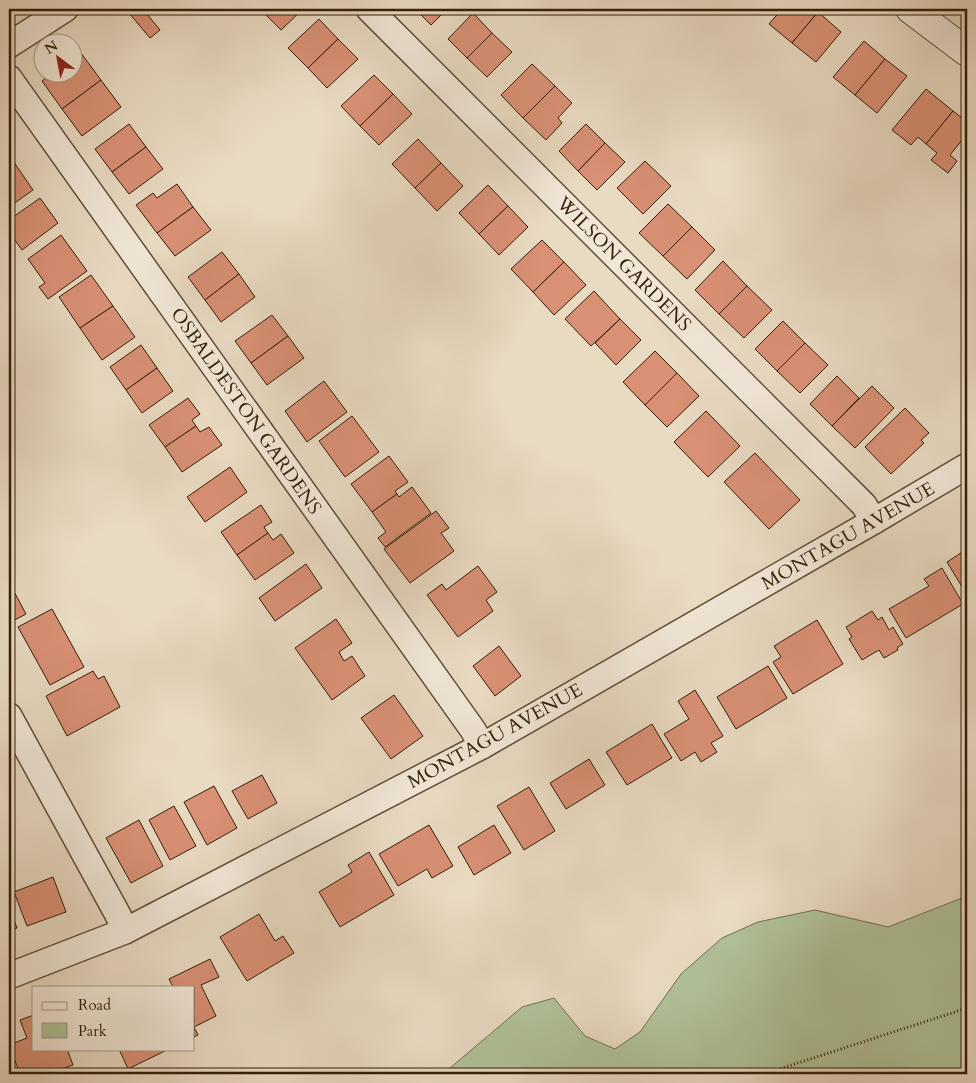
<svg xmlns="http://www.w3.org/2000/svg" width="976" height="1083" font-family="Cardo,serif">
  <rect width="100%" height="100%" fill="#e9dac2"/>
  <filter id="stains"><feTurbulence type="fractalNoise" baseFrequency=".004" numOctaves="4"/><feColorMatrix values="0 0 0 0 .2 0 0 0 0 .09 0 0 0 0 .02 0 0 0 .5 -.17"/></filter>
  <radialGradient id="worn" r=".72"><stop offset=".6" stop-color="#630" stop-opacity="0"/><stop offset="1" stop-color="#630" stop-opacity=".3"/></radialGradient>
  <path fill="#b0c198" stroke="#727050" d="M967,896V1074H443L522,1007L554,998L585,1036L615,1049L640,1032L681,974L722,938L758,922L815,910L888,927Z"/>
  <g fill="#d99075" stroke="#341f07">
    <path d="M134,9H143L160,30L150,38L129,13Z"/>
    <path d="M260,9H303L281,30Z"/>
    <path d="M415,9H447L431,25Z"/>
    <path d="M782,9H814L818,12L792,43L769,24Z"/>
    <path d="M818,12L841,32L816,62L792,43Z"/>
    <path d="M473,13L492,33L467,58L448,39Z"/>
    <path d="M319,19L338,39L308,68L288,48Z"/>
    <path d="M492,33L512,52L487,77L467,58Z"/>
    <path d="M338,39L358,59L327,88L308,68Z"/>
    <path d="M864,41L885,59L855,95L833,77Z"/>
    <path d="M81,53L101,80L62,109L42,81L54,72H72V59Z"/>
    <path d="M885,59L907,76L877,113L855,95Z"/>
    <path d="M532,64L555,86L523,118L501,95Z"/>
    <path d="M374,75L393,94L360,126L341,106Z"/>
    <path d="M101,80L121,107L82,136L62,109Z"/>
    <path d="M555,86L572,103L558,118L562,123L546,140L523,118Z"/>
    <path d="M926,89L953,111L926,144L918,137L911,145L892,130Z"/>
    <path d="M393,94L412,114L379,145L360,126Z"/>
    <path d="M953,111L967,122V134L950,155L957,161L948,173L931,160L937,153L926,144Z"/>
    <path d="M129,124L146,147L112,172L95,149Z"/>
    <path d="M586,124L605,143L578,171L559,151Z"/>
    <path d="M418,139L441,163L415,188L392,164Z"/>
    <path d="M605,143L625,162L597,190L578,171Z"/>
    <path d="M146,147L163,169L129,194L112,172Z"/>
    <path d="M9,155L33,190L9,207Z"/>
    <path d="M645,161L671,186L643,214L617,188Z"/>
    <path d="M441,163L463,186L437,211L415,188Z"/>
    <path d="M177,184L193,207L157,233L136,205L153,193L157,198Z"/>
    <path d="M488,185L508,206L479,234L459,213Z"/>
    <path d="M40,198L58,223L22,250L9,232V220Z"/>
    <path d="M668,204L692,227L663,256L639,233Z"/>
    <path d="M508,206L528,227L499,255L479,234Z"/>
    <path d="M193,207L211,230L175,256L157,233Z"/>
    <path d="M692,227L715,250L687,279L663,256Z"/>
    <path d="M61,235L87,271L48,299L39,287L45,283L28,259Z"/>
    <path d="M542,240L564,262L533,292L511,269Z"/>
    <path d="M222,252L239,274L205,300L188,277Z"/>
    <path d="M723,261L747,286L719,314L695,290Z"/>
    <path d="M564,262L586,285L554,315L533,292Z"/>
    <path d="M239,274L255,297L221,322L205,300Z"/>
    <path d="M91,275L113,306L80,328L59,297Z"/>
    <path d="M747,286L772,310L744,338L719,314Z"/>
    <path d="M594,291L620,319L591,346L565,319Z"/>
    <path d="M113,306L135,337L102,360L80,328Z"/>
    <path d="M272,315L288,336L251,363L235,341Z"/>
    <path d="M620,319L641,340L616,365L595,343Z"/>
    <path d="M783,321L805,343L777,371L755,349Z"/>
    <path d="M288,336L304,358L267,385L251,363Z"/>
    <path d="M805,343L828,365L800,393L777,371Z"/>
    <path d="M141,345L157,368L126,390L110,367Z"/>
    <path d="M655,351L677,373L645,405L623,382Z"/>
    <path d="M157,368L173,391L142,413L126,390Z"/>
    <path d="M677,373L699,396L667,427L645,405Z"/>
    <path d="M837,376L859,398L832,426L810,404Z"/>
    <path d="M324,381L347,412L307,442L285,411Z"/>
    <path d="M872,386L894,408L855,448L832,426Z"/>
    <path d="M188,398L200,414L192,420L196,426L165,447L149,425Z"/>
    <path d="M905,408L929,433L921,440L924,443L891,474L865,447Z"/>
    <path d="M706,411L740,446L708,477L674,442Z"/>
    <path d="M352,416L379,452L345,477L319,441Z"/>
    <path d="M196,426L200,432L209,427L222,445L182,472L165,447Z"/>
    <path d="M755,453L800,500L769,529L724,482Z"/>
    <path d="M389,456L408,482L395,491L397,494L372,512L351,484Z"/>
    <path d="M230,467L247,492L205,522L187,497Z"/>
    <path d="M412,487L431,513L385,547L378,538L386,532L372,512L397,494L399,497Z"/>
    <path d="M261,505L272,522L264,527L268,533L237,555L221,532Z"/>
    <path d="M436,511L449,528L441,533L454,551L410,583L384,549Z"/>
    <path d="M268,533L273,540L281,534L294,553L255,580L237,555Z"/>
    <path d="M967,549V590L965,592L947,562Z"/>
    <path d="M306,564L322,588L275,621L259,598Z"/>
    <path d="M478,566L497,592L486,600L493,611L458,637L427,595L442,584L446,590Z"/>
    <path d="M942,568L963,604L906,638L889,609L929,586L924,579Z"/>
    <path d="M11,586L26,614L9,623V587Z"/>
    <path d="M52,609L84,667L50,685L18,627Z"/>
    <path d="M872,611L878,620L882,617L889,630L893,627L903,644L897,648L898,650L884,658L879,650L862,660L849,639L852,637L846,627Z"/>
    <path d="M336,619L352,643L339,652L344,661L352,656L365,676L332,700L295,648Z"/>
    <path d="M817,620L843,664L793,694L773,662L781,657L774,646Z"/>
    <path d="M499,646L521,676L495,696L473,666Z"/>
    <path d="M768,666L787,698L736,729L717,697Z"/>
    <path d="M93,671L98,679L104,676L120,707L67,736L46,696Z"/>
    <path d="M695,690L723,736L711,743L717,752L701,762L695,752L681,761L664,734L689,719L678,701Z"/>
    <path d="M394,695L423,736L391,759L361,718Z"/>
    <path d="M652,724L672,758L627,785L606,752Z"/>
    <path d="M589,759L605,785L566,809L550,783Z"/>
    <path d="M262,775L277,803L248,819L232,791Z"/>
    <path d="M214,786L237,828L207,845L184,802Z"/>
    <path d="M529,787L555,831L524,850L497,806Z"/>
    <path d="M174,806L196,846L170,860L149,820Z"/>
    <path d="M139,820L163,866L131,883L106,838Z"/>
    <path d="M429,825L453,866L432,878L427,869L398,886L379,854Z"/>
    <path d="M494,825L511,853L474,875L458,847Z"/>
    <path d="M369,852L394,895L340,927L319,892L352,872L348,865Z"/>
    <path d="M53,877L66,912L27,926L14,892Z"/>
    <path d="M9,906L17,928L9,931Z"/>
    <path d="M259,914L275,941L283,936L294,953L247,981L220,937Z"/>
    <path d="M210,959L219,977L201,985L216,1016L194,1027L198,1035L194,1037V987H173L169,979Z"/>
    <path d="M34,1015V1049H67L73,1065L47,1074H20L9,1045L27,1038L20,1020Z"/>
    <path d="M119,1049H169L128,1069Z"/>
  </g>
  <g fill="none" stroke-linecap="round" stroke-linejoin="round">
    <defs>
      <g id="minor">
        <path d="M369,9L864,505L874,521"/>
        <path d="M9,45L65,9"/>
        <path d="M9,78L473,730L482,746"/>
        <path d="M9,716L118,915L125,931"/>
        <path d="M9,976L125,931L482,746L874,521L967,466"/>
      </g>
      <path id="tertiary" d="M910,9L967,52"/>
    </defs>
    <use href="#minor" stroke="#614e36" stroke-width="28"/>
    <use href="#tertiary" stroke="#614e36" stroke-width="30"/>
    <path stroke="#341f07" stroke-width="3" stroke-dasharray="1 2.5" stroke-linecap="butt" d="M764,1074L967,1008"/>
    <use href="#minor" stroke="#f1e7d7" stroke-width="25"/>
    <use href="#tertiary" stroke="#f1e7d7" stroke-width="28"/>
  </g>
  <g text-anchor="middle" dominant-baseline="central" stroke-width="4.5" stroke-linejoin="round" paint-order="stroke">
    <g font-size="19" fill="#341f07" stroke="#f1e7d7">
      <text transform="translate(624 264) rotate(45)">WILSON GARDENS</text>
      <text transform="translate(246 411) rotate(55)">OSBALDESTON GARDENS</text>
      <text transform="translate(848 536) rotate(-30)">MONTAGU AVENUE</text>
      <text transform="translate(495 736) rotate(-29)">MONTAGU AVENUE</text>
    </g>
  </g>
  <rect width="976" height="1083" fill="none" stroke="#e9dac2" stroke-width="30"/>
  <rect x="10" y="10" width="956" height="1063" fill="none" stroke="#341f07" stroke-width="2.5"/>
  <rect x="15" y="15" width="946" height="1053" fill="none" stroke="#341f07"/>
  <rect x="32" y="986" width="162" height="65" fill="#f1e7d7" stroke="#a59784"/>
  <rect x="42" y="1002" width="25" height="8" fill="#f1e7d7" stroke="#a59784"/>
  <text x="78" y="1010" font-size="15" fill="#341f07">Road</text>
  <rect x="42" y="1023" width="25" height="15" fill="#b0c198" stroke="#a59784"/>
  <text x="78" y="1036" font-size="15" fill="#341f07">Park</text>
  <g transform="translate(58 58) rotate(328)"><circle r="24" fill="#f1e7d7" stroke="#a59784"/>
  <path d="M0-4L9 19L0 12L-9 19Z" fill="#8f2418"/>
  <text y="-8" font-size="14" font-weight="bold" text-anchor="middle" fill="#341f07">N</text>
  </g>
  <rect width="100%" height="100%" filter="url(#stains)"/>
  <rect width="100%" height="100%" fill="url(#worn)"/>
</svg>
